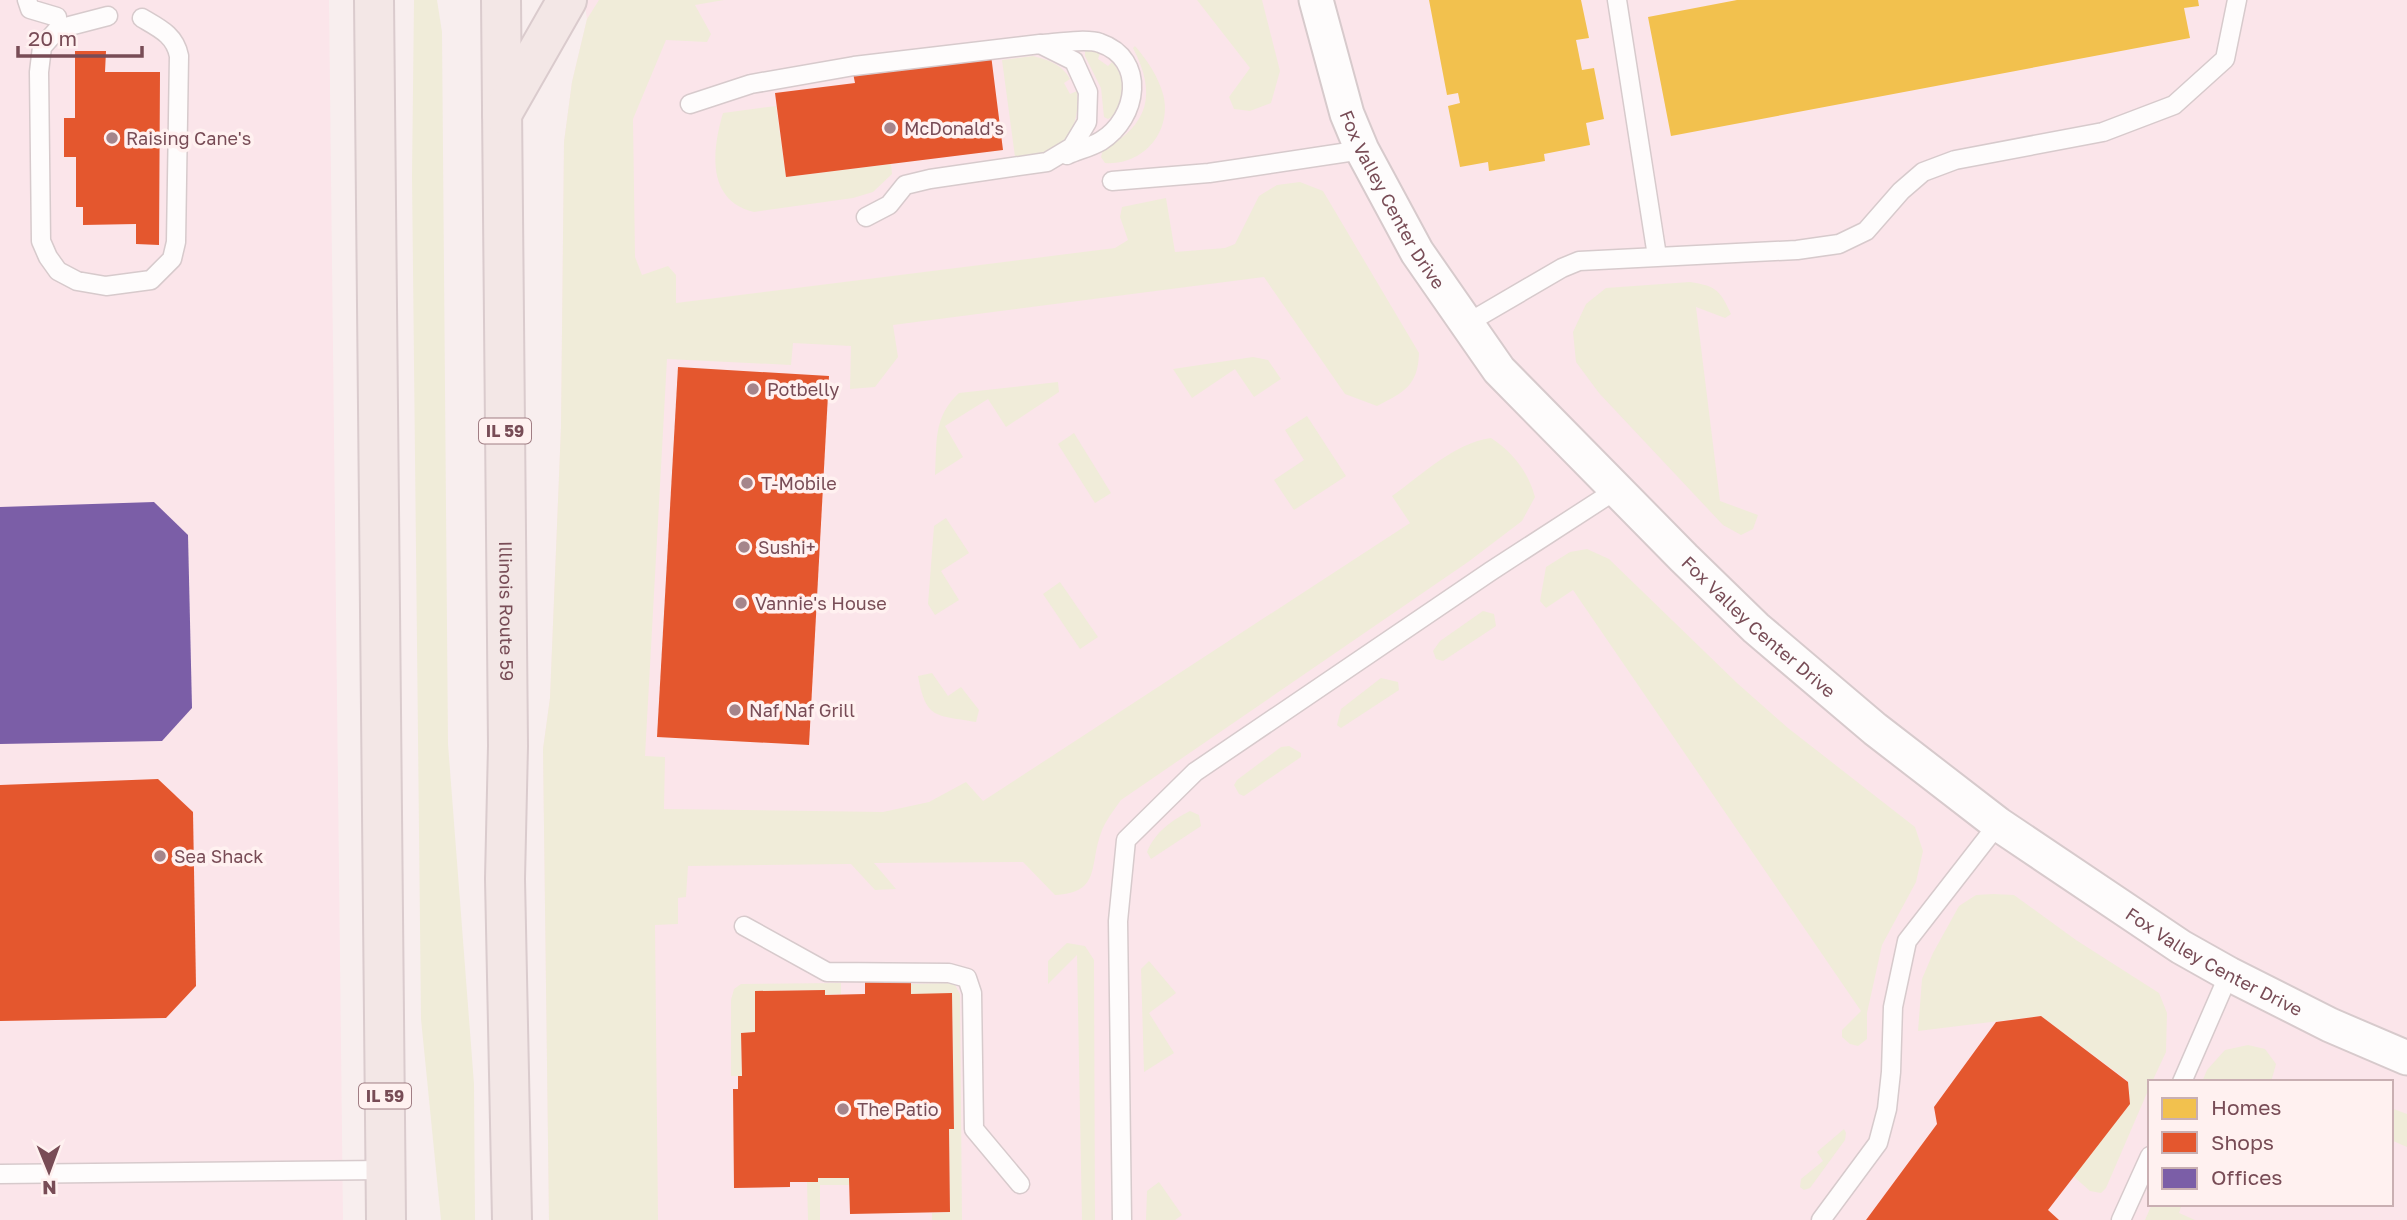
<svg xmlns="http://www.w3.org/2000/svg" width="2407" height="1220" font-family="'Golos Text',sans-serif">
  <rect width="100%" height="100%" fill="#f8eeee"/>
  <g fill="#fbe5ea" fill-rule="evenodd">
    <path d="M0,0H329L343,1220H0Z"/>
    <path d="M584,0H2407V1220H549L543,749L550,698L561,427L564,142L572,82L587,19ZM2150,1082H2391V1204H2150Z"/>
  </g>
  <g fill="#f0ecd9">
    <path d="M414,0H437L442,32L448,744L474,1084L475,1220H441L421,1019L412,176Z"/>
    <path d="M599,0H724L695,5L711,34L707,42L666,40L633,119L635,257L642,275L668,266L676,275V303L1115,248L1128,240L1120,217L1122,207L1166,198L1175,252L1225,248L1235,244L1259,196L1277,185L1300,182L1323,191L1419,353C1418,386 1404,392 1377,406L1345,394L1264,277L893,325L898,357L875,387L850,389L851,346L793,343L791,365L667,359L645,756L665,757L664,809L883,812L929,802L966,782L983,801L1410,523L1392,496C1422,475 1454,443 1491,438C1513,452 1528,472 1535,497L1522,521L1468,562L1121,800C1114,810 1105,821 1101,833C1089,866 1101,893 1055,895L1023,862L874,863L896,889L875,890L851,864L688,866L686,897L678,898V924L655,925L658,1220H549L543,749L550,698L561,427L564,142L572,82L587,19Z"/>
    <path d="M1197,0H1262L1280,71L1271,103L1250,111L1234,109L1229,97L1250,68Z"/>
    <path d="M1135,46C1147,60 1158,76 1163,94C1173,131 1143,166 1105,163L1101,157L1103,150C1149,125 1157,94 1133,48Z"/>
    <path d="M1091,48L1100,53L1098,59L1108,66L1112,62C1127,77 1128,109 1108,119L1104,117L1101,88L1085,56V50Z"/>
    <path d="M1033,56C1048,60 1062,64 1070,79L1064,83L1070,94L1077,91C1080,114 1073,143 1048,152C1038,155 1025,155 1015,157L1002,60Z"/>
    <path d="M776,106L786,177L891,164L892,174L873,192L853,198L754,212C706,201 712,150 723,113Z"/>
    <path d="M1690,282C1716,286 1720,290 1731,314L1725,318L1696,307L1720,501L1758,515L1753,529L1741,535L1723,525L1599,393L1576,362L1573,332L1586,304L1606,288Z"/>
    <path d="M1253,357L1268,360L1281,379L1254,397L1235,369L1192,398L1173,369Z"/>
    <path d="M1058,382L1059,392L1006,427L988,399L945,426L963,457L935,475C937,442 933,417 959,393Z"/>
    <path d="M1307,416L1346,476L1294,510L1274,480L1304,460L1285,430Z"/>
    <path d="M1074,433L1111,493L1095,503L1058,444Z"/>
    <path d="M946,518L969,553L941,571L959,600L935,615L928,604L934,526Z"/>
    <path d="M1587,549L1609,559L1737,683L1788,728L1915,827L1923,851L1916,882L1882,945L1867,1013V1039L1858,1046L1850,1044L1842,1037V1030L1861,1011L1573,590L1546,608L1540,601L1546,567L1570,552Z"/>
    <path d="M1060,582L1098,637L1080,649L1043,594Z"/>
    <path d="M1483,611L1494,614L1496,626L1443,661L1436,659L1433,651L1440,641Z"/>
    <path d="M932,673L948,696L961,687L979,710L976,722C936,715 926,720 918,676Z"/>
    <path d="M1381,678L1398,682L1399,690L1341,728L1337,725L1341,709Z"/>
    <path d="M1289,746L1301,753V757L1244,796L1239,794L1234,785L1237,780L1281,747Z"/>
    <path d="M1190,811L1199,815L1201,826L1151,859L1147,852C1155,832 1172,820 1190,811Z"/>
    <path d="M1993,894L2014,895L2076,940L2159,993L2167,1013L2166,1052L2152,1082H2150V1086L2106,1188L2101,1193L2090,1191L2073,1176L2130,1104L2128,1081L2041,1016L1918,1031L1922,979L1933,953L1959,906L1976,895Z"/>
    <path d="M1067,943L1085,946L1094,960L1095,1220H1082L1077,955L1048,984V961Z"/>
    <path d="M1149,961L1176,993L1149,1013L1174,1053L1144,1072L1141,969Z"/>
    <path d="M841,983V994L825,995L824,990L755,991V1032L741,1033L742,1076H731V1000L734,989L741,984Z"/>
    <path d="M949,983L955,985L960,994L962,1220H932V1213L950,1212L949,1129L954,1128L952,994H911V984Z"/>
    <path d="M2248,1045L2265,1049L2276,1064L2271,1082H2202L2207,1070L2225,1050Z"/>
    <path d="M2391,1108L2407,1114V1147L2391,1140Z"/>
    <path d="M1844,1129L1846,1133L1845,1140L1810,1188L1804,1190L1800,1187L1801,1179L1823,1161L1817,1152Z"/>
    <path d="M818,1178H849L850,1185H820V1220H808L807,1182Z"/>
    <path d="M1159,1182L1182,1215L1175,1220H1146L1147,1191Z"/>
    <path d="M2152,1204H2182L2179,1213L2195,1220H2145Z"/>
  </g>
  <g fill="#f2c14e">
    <path d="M1429,0H1581L1589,38L1576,40L1582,70L1594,68L1604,119L1586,123L1590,145L1544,154L1545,161L1489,171L1488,162L1460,167L1448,106L1460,103L1458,93L1447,95Z"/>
    <path d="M1737,0H2198L2199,6L2184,8L2190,38L1671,136L1648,17Z"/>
  </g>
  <g fill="#e4572e">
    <path d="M75,51H106L105,72H160L159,245L136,244V224L83,225V207H76V157H64V118H75Z"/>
    <path d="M991,55L1003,150L786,177L775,93L855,83L853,73Z"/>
    <path d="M678,367L829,376L809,745L657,737Z"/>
    <path d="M158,779L193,812L196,986L166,1018L0,1021V785Z"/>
    <path d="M865,976H911V994L952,993L954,1129H949L950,1212L850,1214L849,1178H818V1182H790V1187L734,1188L733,1089H738V1076H742L741,1033L755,1032V991L825,990V995L865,994Z"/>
    <path d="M2041,1016L2128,1082L2130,1104L2048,1210L2059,1220H1866L1937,1124L1934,1107L1996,1022Z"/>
  </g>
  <path fill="#7b5ea7" d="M154,502L188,535L192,708L162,741L0,744V507Z"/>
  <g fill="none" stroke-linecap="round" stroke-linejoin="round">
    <defs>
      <g id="service">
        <path d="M27,0L30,9L57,17"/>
        <path d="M1617,0L1657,256"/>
        <path d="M108,16L58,29L42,47L39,72L41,241L48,257L58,271L77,281L106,286L151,280L172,259L176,242L179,56C175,35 159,28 142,18"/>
        <path d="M1041,44C1056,43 1087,38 1100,43C1147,59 1138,118 1101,141C1091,147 1078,150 1067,155"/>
        <path d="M690,104L751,84L854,66L1040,44L1074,61L1088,92L1087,122L1072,147L1047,162L930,179L905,185L889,205L866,217"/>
        <path d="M1112,181L1209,173L1362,150"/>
        <path d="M1466,324L1562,268L1579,261L1797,250L1839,244L1866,231L1901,191L1923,172L1955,160L2103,132L2174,105L2225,59L2237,0"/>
        <path d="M744,926L827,972L949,973L967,978L972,993L974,1129L1020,1184"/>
        <path d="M2182,1082L2229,974"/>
        <path d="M0,1174L385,1170"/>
        <path d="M1122,1220L1118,921L1126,840L1195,772L1491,571L1616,490"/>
        <path d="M1821,1220L1878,1143L1887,1109L1891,1072L1893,1007L1907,941L1998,824"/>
        <path d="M2121,1220L2150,1156"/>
      </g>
      <g id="minor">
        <path id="s1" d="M1316,0L1347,114L1362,150L1417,252L1499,370L1684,558L1756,628L1875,729L1998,824L2181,947L2229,974L2330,1025L2407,1058"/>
      </g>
      <g id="primary">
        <path d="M374,0L386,1220"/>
        <path id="s2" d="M501,0L508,746L505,879L512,1220"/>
        <path d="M502,114L567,0"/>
      </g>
    </defs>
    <use href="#service" stroke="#d7cacc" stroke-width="21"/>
    <use href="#minor" stroke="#d7cacc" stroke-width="37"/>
    <use href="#primary" stroke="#dacbcd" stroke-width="42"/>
    <use href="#service" stroke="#fefcfc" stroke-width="18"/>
    <use href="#minor" stroke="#fefcfc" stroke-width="33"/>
    <use href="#primary" stroke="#f3e7e6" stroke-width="38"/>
  </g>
  <g fill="#a5858b" stroke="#fff1f0" stroke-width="2.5">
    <circle cx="890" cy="128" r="7"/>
    <circle cx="112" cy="138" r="7"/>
    <circle cx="753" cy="389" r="7"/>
    <circle cx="747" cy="483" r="7"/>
    <circle cx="744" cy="547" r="7"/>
    <circle cx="741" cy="603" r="7"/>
    <circle cx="735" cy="710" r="7"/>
    <circle cx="160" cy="856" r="7"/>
    <circle cx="843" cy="1109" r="7"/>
  </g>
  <g text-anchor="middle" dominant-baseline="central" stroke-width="7" stroke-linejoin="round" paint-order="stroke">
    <g fill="#fff1f0" stroke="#a07e84" stroke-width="2">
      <rect x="479" y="418.5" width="52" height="25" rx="5"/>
      <rect x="359" y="1083.5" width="52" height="25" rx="5"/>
    </g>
    <g font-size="16" font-weight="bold" fill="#784c56">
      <text x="505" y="431">IL 59</text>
      <text x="385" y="1096">IL 59</text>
    </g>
    <g font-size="18" fill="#784c56" stroke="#fff1f0" text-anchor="start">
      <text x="904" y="128">McDonald's</text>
      <text x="126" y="138">Raising Cane's</text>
      <text x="767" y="389">Potbelly</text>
      <text x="761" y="483">T-Mobile</text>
      <text x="758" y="547">Sushi+</text>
      <text x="755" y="603">Vannie's House</text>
      <text x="749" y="710">Naf Naf Grill</text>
      <text x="174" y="856">Sea Shack</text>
      <text x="857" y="1109">The Patio</text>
    </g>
    <g font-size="18" fill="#784c56" stroke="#fff1f0">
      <text stroke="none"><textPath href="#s1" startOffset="215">Fox Valley Center Drive</textPath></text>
      <text stroke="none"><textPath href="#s2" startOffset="611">Illinois Route 59</textPath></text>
      <text stroke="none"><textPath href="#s1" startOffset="782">Fox Valley Center Drive</textPath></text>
      <text stroke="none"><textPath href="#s1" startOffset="1349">Fox Valley Center Drive</textPath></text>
    </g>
  </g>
  <rect x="2148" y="1080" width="245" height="126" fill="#fff1f0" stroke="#c9afb2" stroke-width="2"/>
  <rect x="2162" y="1098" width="35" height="21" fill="#f2c14e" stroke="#c9afb2" stroke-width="2"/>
  <text x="2211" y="1115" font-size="21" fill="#784c56">Homes</text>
  <rect x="2162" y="1132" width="35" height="21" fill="#e4572e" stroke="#c9afb2" stroke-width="2"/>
  <text x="2211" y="1150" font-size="21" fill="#784c56">Shops</text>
  <rect x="2162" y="1168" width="35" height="21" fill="#7b5ea7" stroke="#c9afb2" stroke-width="2"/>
  <text x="2211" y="1185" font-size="21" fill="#784c56">Offices</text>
  <g transform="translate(49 1171) rotate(179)" stroke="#fff1f0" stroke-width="5" paint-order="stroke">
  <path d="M0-5L12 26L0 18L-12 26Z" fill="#784c56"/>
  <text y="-10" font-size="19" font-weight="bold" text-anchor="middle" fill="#784c56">N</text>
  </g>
  <path d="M18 46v10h124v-10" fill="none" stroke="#784c56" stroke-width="3.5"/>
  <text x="28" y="46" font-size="21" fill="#784c56" stroke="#fff1f0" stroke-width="5" paint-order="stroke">20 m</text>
</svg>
